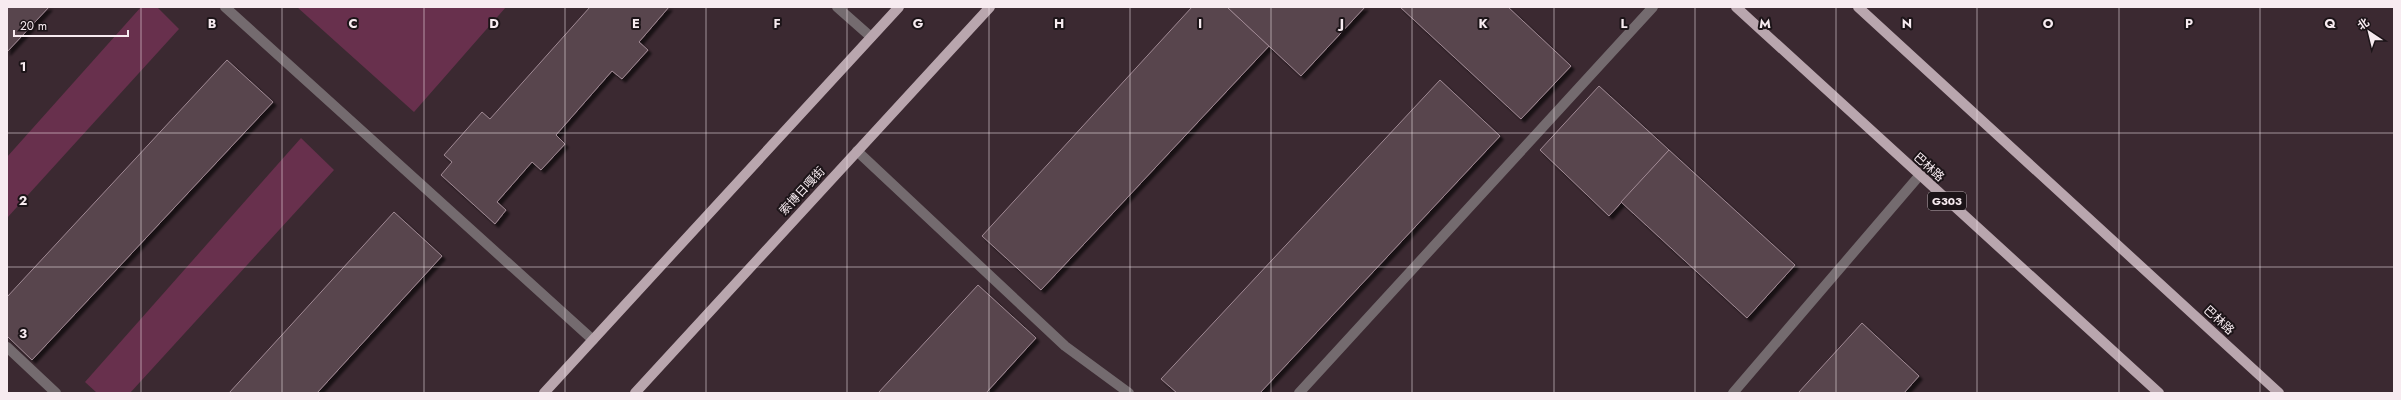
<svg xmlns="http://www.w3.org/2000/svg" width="2401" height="400" font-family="Jost,'Noto Sans SC',sans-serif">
  <defs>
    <filter id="shadow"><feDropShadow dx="3.5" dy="3.5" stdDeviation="1" flood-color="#0009"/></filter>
  </defs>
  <rect width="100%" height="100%" fill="#3b2931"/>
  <g fill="#68304d">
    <path d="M141,7H157L179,29L7,218V157Z"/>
    <path d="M297,7H506L414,112Z"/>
    <path d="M301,138L334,170L130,393H97L85,382Z"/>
  </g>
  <g fill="#59454e" stroke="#9f8993" filter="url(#shadow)">
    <path d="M7,7H49L7,52Z"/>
    <path d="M590,7H669L639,42L648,50L622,79L612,71L556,135L565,144L541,170L532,162L497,202L506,210L495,224L441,175L452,162L444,155L482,112L490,119Z"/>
    <path d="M1192,7H1227L1269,46L1041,290L982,236Z"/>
    <path d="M1227,7H1365L1301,76Z"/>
    <path d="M1400,7H1508L1571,66L1521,119Z"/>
    <path d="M227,60L273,102L32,360L7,336V297Z"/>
    <path d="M1440,80L1500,136L1260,393H1177L1161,379Z"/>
    <path d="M1599,86L1669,150L1609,216L1540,150Z"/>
    <path d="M1669,150L1795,265L1747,318L1621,202Z"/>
    <path d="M394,212L442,256L317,393H229Z"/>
    <path d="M978,285L1036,338L986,393H878Z"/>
    <path d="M1862,323L1919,376L1904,393H1798Z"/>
  </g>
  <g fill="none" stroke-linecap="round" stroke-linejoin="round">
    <g stroke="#746b6f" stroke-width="10">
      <path d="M225,7L593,340"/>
      <path d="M837,7L871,37"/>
      <path d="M857,151L1065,346L1129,393"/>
      <path d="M7,347L56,393"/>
      <path d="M1299,393L1653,7"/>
      <path d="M1733,393L1919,176"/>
    </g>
    <g stroke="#b9a6ae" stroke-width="10">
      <path d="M1736,7L2159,393"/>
      <path d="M1858,7L2279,393"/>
      <path d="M544,393L899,7"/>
      <path d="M635,393L990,7"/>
    </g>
  </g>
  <path fill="none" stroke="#f7ebf0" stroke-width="1" stroke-opacity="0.55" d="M141,7V393M282,7V393M424,7V393M565,7V393M706,7V393M847,7V393M989,7V393M1130,7V393M1271,7V393M1412,7V393M1554,7V393M1695,7V393M1836,7V393M1977,7V393M2119,7V393M2260,7V393M7,133H2394M7,267H2394"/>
  <g text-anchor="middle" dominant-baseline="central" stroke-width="4" stroke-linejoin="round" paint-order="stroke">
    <rect fill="#1c1418" stroke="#b5aaaf" stroke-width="1" x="1928" y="192" width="38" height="18" rx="3"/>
    <g font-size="11" font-weight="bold" fill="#f7ebf0">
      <text x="1947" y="201">G303</text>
    </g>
    <g font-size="12" fill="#f7ebf0" stroke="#1c1418">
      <text transform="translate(1929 167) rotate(42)">巴林路</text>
      <text transform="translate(802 191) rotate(-47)">索博日嘎街</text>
      <text transform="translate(2219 320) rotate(43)">巴林路</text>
    </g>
  </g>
  <g font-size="13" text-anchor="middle" font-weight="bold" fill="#f7ebf0" stroke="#1c1418" stroke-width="4" stroke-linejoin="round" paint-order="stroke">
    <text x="212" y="28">B</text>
    <text x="353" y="28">C</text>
    <text x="494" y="28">D</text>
    <text x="636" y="28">E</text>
    <text x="777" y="28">F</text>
    <text x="918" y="28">G</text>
    <text x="1059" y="28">H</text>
    <text x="1200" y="28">I</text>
    <text x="1342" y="28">J</text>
    <text x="1483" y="28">K</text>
    <text x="1624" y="28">L</text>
    <text x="1765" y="28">M</text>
    <text x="1907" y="28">N</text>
    <text x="2048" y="28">O</text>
    <text x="2189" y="28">P</text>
    <text x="2330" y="28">Q</text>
    <text x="23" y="71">1</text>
    <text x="23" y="205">2</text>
    <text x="23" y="338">3</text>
  </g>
  <rect width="2401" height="400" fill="none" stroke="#f7ebf0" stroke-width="16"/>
  <g transform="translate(2369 32) rotate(325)" stroke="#1c1418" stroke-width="3" paint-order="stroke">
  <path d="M0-3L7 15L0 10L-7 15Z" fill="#f7ebf0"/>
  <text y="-6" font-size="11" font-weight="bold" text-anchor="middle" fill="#f7ebf0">北</text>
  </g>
  <path d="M14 30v6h114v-6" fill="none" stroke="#f7ebf0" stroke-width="2"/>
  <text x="20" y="30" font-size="12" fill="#f7ebf0" stroke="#1c1418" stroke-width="3" paint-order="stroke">20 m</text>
</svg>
